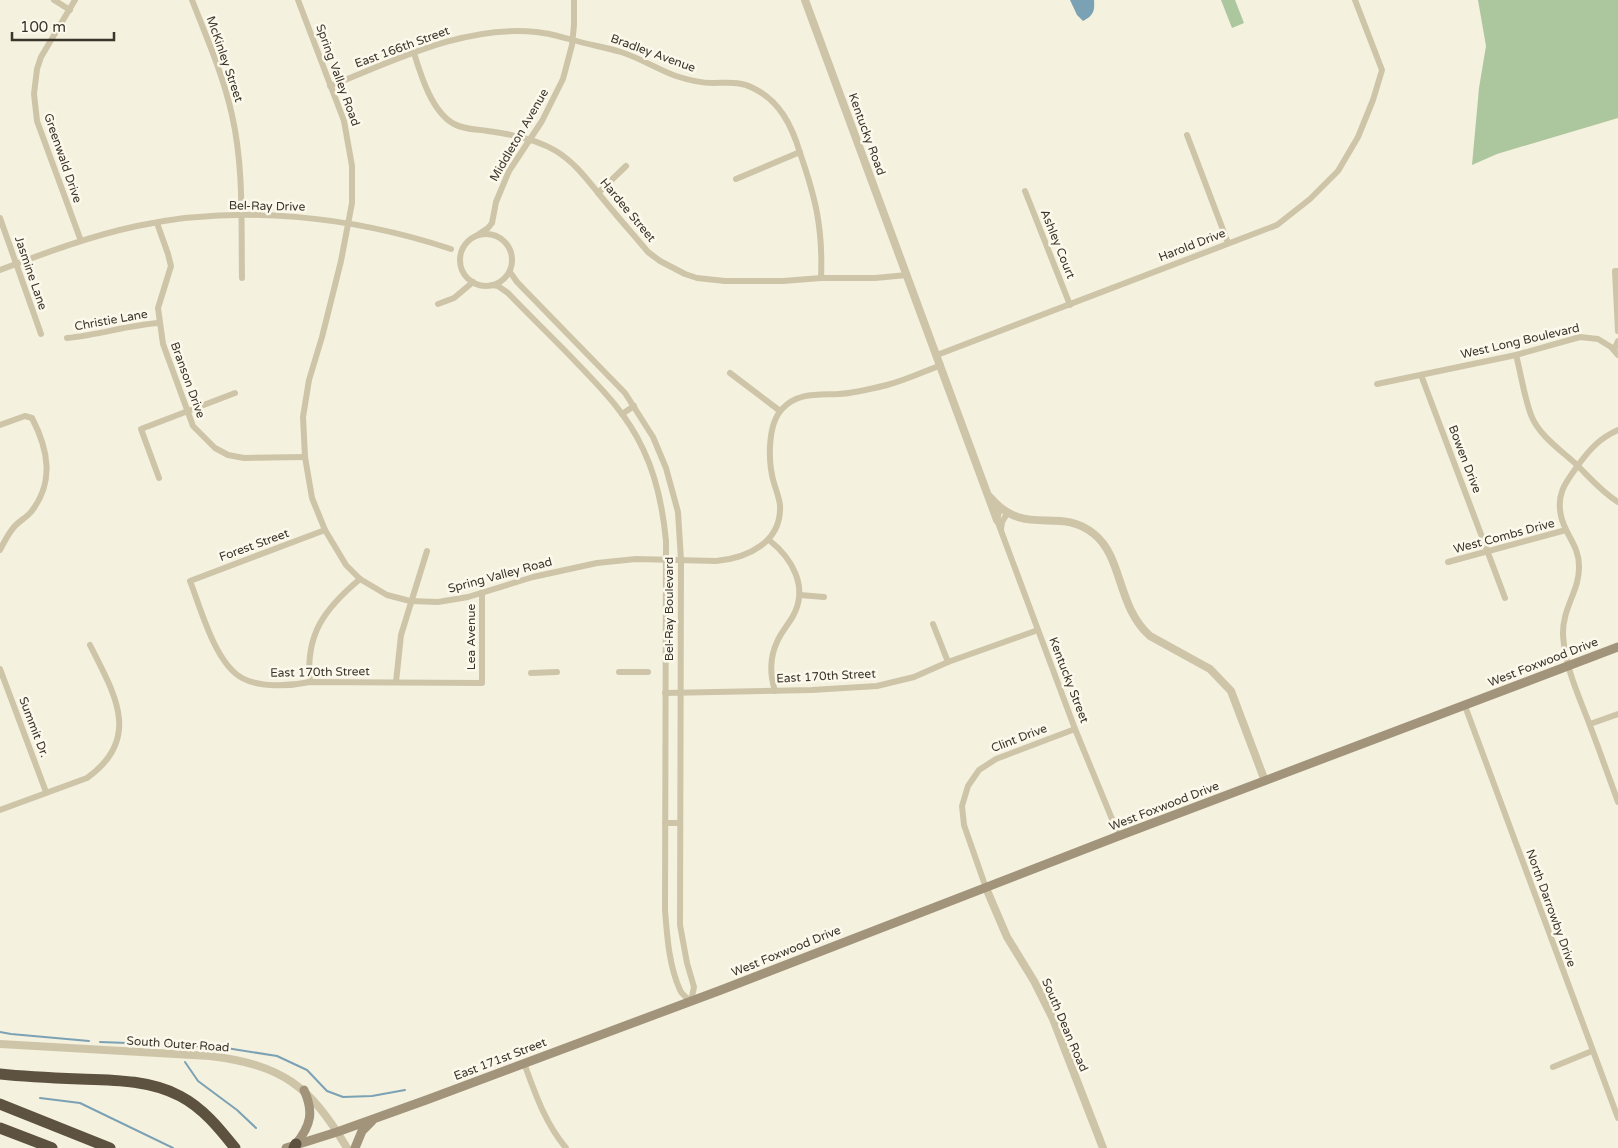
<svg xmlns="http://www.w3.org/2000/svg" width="1618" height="1148" font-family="'Varela Round',sans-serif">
  <rect width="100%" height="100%" fill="#f5f1df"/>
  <g fill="#acc69d">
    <path d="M1221,0H1235L1244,23L1232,28Z"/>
    <path d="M1478,0H1618V118L1497,154L1472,165L1479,88L1486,46Z"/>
  </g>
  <path fill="#7ba1b4" d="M1070,0H1094C1095,11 1093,16 1083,21L1077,15Z"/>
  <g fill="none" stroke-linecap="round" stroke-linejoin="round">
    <g stroke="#7ba1b4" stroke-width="2">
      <path d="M0,1032L11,1034L89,1041"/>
      <path d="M100,1042L182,1045"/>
      <path d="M193,1046L220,1047L277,1056L307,1070L327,1091L343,1097L372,1096L405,1090"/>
      <path d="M185,1062L198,1081L237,1110L256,1128"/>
      <path d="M40,1098L80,1103L173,1148"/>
    </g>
    <g stroke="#cec5a9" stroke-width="6">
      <path d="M54,0L70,10"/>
      <path d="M75,0L41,57L37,69L34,94L37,121L81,241"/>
      <path d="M192,0C207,38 223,75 232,115C244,168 241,223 242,278"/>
      <path d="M298,0L344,121L352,166V203L341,261L322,337L309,380L303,417L305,457L312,498L325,530L346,565L360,579L387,595L410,601L438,602L468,597L533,577L597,563L636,559L716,561C748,558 782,542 780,505C779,497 776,490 774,483C768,463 767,425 782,409C798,392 818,395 839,394C855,393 871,389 887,385C906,380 923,372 941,365"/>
      <path d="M414,53C421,76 432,112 454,124C465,130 476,129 488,131C511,134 536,139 556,151C574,162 586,178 599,194C615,214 632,233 648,252L660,261L685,274L697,278L725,281H783L821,278H875L907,275"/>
      <path d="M330,86C396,60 464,25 536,32C549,33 561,37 573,40C589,45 605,47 621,52C640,58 657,69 676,76C688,80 701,83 713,83C728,83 740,81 753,88C780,101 792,126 800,153C816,199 823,229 821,278"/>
      <path d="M1187,135L1228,243"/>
      <path d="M736,179L800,152"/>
      <path d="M1025,191L1070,305"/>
      <path d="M598,193L626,166"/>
      <path d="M0,218L41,334"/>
      <path d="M157,223L168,254L171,266L158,308L163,344L193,426L215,448L228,455L244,458L305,457"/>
      <circle cx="486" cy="260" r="26"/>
      <path d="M479,234L488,228L492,223L496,202L509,171L542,121L563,79L572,45L574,25V0"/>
      <path d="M0,270C45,253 90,236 137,226C241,204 351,216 451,249"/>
      <path d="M1618,271H1615L1618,331"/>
      <path d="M510,272L517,282L625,393L653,437L666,468L678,512L681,560L680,925L687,963L694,987L691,1001"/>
      <path d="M492,285L498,286L508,293C530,316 553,338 575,361C601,388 627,414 643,449C657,478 663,509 666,541L665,910C667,936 669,966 680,990C682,995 687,998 691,1001"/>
      <path d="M438,304L454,298L473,282"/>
      <path d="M67,338C99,335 128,325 159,323"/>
      <path d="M1614,350L1618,341"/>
      <path d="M937,355L1277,225L1310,199L1338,171L1358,137L1373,100L1382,70L1355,0"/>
      <path d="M1516,355C1521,374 1524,396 1531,415C1539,436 1562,451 1578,466C1591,479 1602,492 1618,502"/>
      <path d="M730,373L780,411"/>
      <path d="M1421,375L1505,598"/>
      <path d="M1377,384L1516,355L1580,337L1598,339L1611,347L1618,355"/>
      <path d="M622,414L634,406"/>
      <path d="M0,425L25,416L32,418C48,449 55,482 31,512C26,518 19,521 14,527C8,534 4,542 0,550"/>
      <path d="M1618,430C1600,438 1590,449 1579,464C1566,482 1556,493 1561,516C1565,535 1579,545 1579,566C1580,590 1562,608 1563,635C1565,667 1578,694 1589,723C1599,749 1608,775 1618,802"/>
      <path d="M159,478L141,429L235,393"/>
      <path d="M1002,508L999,512L997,520L1075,729L1119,836"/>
      <path d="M1001,529L1002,522L1008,512"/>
      <path d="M325,530L190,581C201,609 215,663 242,678C260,688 291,686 310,682L482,683V592"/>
      <path d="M769,540C792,558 809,587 793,616C788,625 781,632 777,642C770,657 770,675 775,691"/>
      <path d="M1448,562L1566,530"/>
      <path d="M800,595L824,597"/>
      <path d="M933,624L948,662"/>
      <path d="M0,669L46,792"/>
      <path d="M619,672H648"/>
      <path d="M531,673L557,672"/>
      <path d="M310,682C305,635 324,609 360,579"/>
      <path d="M396,682L401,635L427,551"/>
      <path d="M665,693L812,690L877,686L914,677L948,662L1038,630"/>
      <path d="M1465,706L1618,1118"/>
      <path d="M1590,724L1618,714"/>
      <path d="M0,810L87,778C143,738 114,693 90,645"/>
      <path d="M665,823H680"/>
      <path d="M986,888L964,825L962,806L968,786L979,770L996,759L1075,729"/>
      <path d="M524,1063C535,1093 545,1123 566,1148"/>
      <path d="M1553,1067L1592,1051"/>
    </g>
    <g stroke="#cec5a9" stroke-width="8">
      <path d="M805,0L997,520"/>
      <path d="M990,497C1025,539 1059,505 1094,534C1123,557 1117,607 1150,636L1210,669L1231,691L1265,781"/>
      <path d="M986,888L1007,937L1034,981L1053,1019L1103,1148"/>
      <path d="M0,1044L210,1056C283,1065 310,1086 347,1148"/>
    </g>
    <g stroke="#a2947a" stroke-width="9">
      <path d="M296,1144C311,1125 314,1112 304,1090"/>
      <path d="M286,1148L337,1132L429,1099L721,990L1116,837L1618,647"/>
      <path d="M355,1148L362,1131L372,1121"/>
    </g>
    <g stroke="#5d5140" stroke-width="11">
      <path d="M0,1074C27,1077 53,1078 80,1079C113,1080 150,1080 180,1096C203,1108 219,1128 235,1148"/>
      <path d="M0,1104L110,1148"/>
      <path d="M0,1128L52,1148"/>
      <path d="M294,1148L296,1144"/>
    </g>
  </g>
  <g text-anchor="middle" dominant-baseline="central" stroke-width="5" stroke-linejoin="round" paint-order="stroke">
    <g font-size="12" fill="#3b342a" stroke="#fcf9ec">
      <text transform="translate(402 47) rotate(-20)">East 166th Street</text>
      <text transform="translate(653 53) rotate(20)">Bradley Avenue</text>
      <text transform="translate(225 59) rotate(71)">McKinley Street</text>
      <text transform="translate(338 75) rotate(70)">Spring Valley Road</text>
      <text transform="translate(867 134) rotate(70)">Kentucky Road</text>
      <text transform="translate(519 135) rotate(-60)">Middleton Avenue</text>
      <text transform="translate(63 158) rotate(71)">Greenwald Drive</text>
      <text transform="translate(267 206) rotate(1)">Bel-Ray Drive</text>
      <text transform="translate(628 210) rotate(50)">Hardee Street</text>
      <text transform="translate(1058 244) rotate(68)">Ashley Court</text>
      <text transform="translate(1192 245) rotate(-21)">Harold Drive</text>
      <text transform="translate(31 273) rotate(71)">Jasmine Lane</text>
      <text transform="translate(111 320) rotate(-10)">Christie Lane</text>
      <text transform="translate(1520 341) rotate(-13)">West Long Boulevard</text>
      <text transform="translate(188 380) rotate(70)">Branson Drive</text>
      <text transform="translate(1465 459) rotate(69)">Bowen Drive</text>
      <text transform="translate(1504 536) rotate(-15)">West Combs Drive</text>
      <text transform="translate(254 545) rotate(-20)">Forest Street</text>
      <text transform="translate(500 575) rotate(-15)">Spring Valley Road</text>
      <text transform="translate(669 609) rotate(-90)">Bel-Ray Boulevard</text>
      <text transform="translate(471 637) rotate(-90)">Lea Avenue</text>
      <text transform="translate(1543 662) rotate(-21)">West Foxwood Drive</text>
      <text transform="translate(320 672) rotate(-1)">East 170th Street</text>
      <text transform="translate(826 676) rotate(-3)">East 170th Street</text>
      <text transform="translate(1069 680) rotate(69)">Kentucky Street</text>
      <text transform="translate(34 727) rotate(69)">Summit Dr.</text>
      <text transform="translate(1019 738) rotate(-21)">Clint Drive</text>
      <text transform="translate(1164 806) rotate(-21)">West Foxwood Drive</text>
      <text transform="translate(1551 908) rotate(70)">North Darrowby Drive</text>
      <text transform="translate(786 951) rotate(-22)">West Foxwood Drive</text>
      <text transform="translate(1065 1025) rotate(67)">South Dean Road</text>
      <text transform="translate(178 1044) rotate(4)">South Outer Road</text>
      <text transform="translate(500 1059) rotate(-21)">East 171st Street</text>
    </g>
  </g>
  <path d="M12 32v8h102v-8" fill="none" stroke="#3b342a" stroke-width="2.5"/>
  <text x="20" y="32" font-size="15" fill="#3b342a" stroke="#fcf9ec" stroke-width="4" paint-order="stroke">100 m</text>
</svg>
